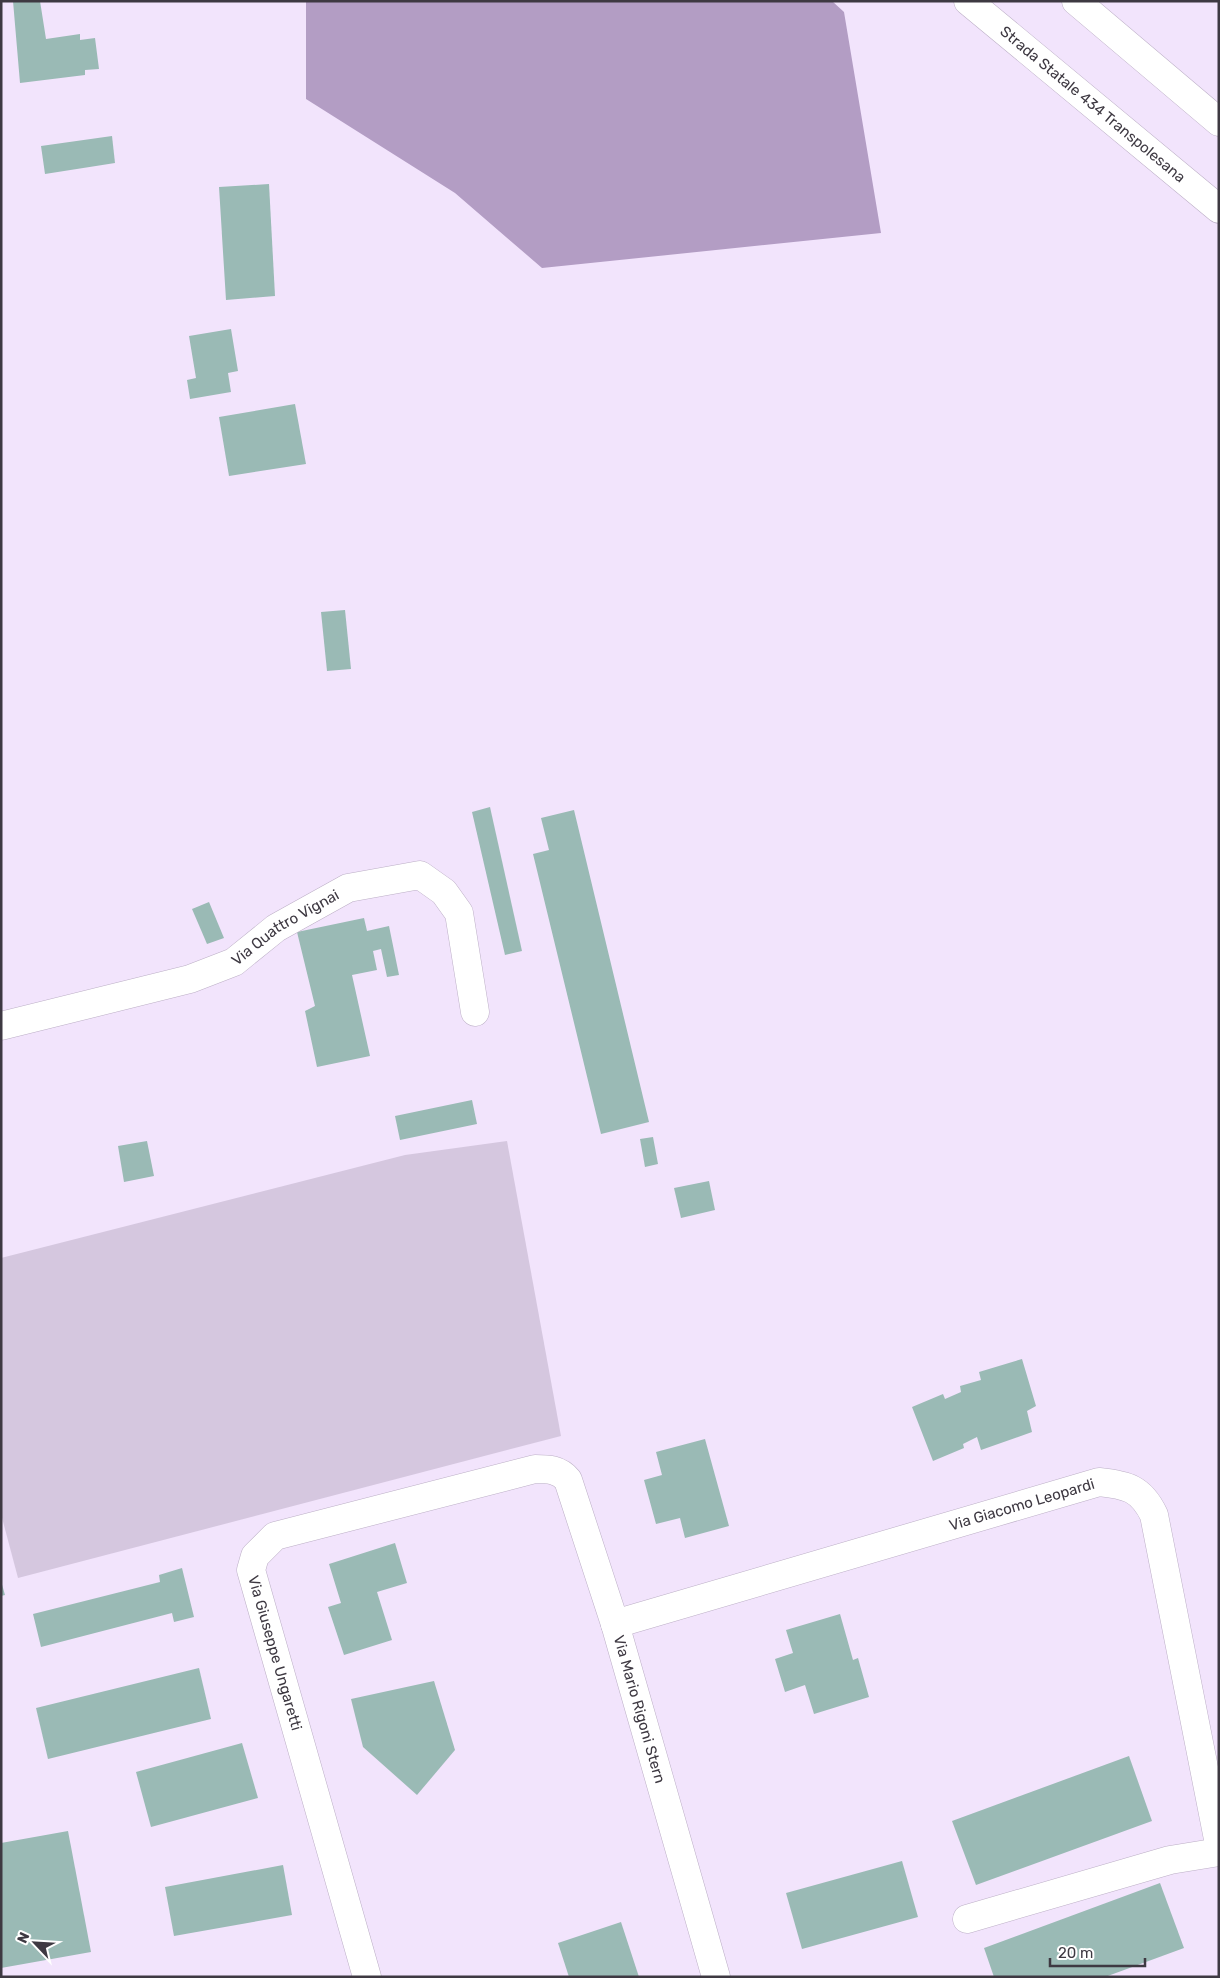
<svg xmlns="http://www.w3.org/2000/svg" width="1220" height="1978" font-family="Rubik,sans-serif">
  <rect width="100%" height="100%" fill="#f2e4fc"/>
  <path fill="#d5c7df" d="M507,1141L561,1436L18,1578L1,1514V1258L405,1155Z"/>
  <path fill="#b39dc4" d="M306,1H832L844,12L881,233L542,268L455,193L306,99Z"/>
  <g fill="#9abab5">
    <path d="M13,1H40L46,39L80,34V40L95,38L99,69L85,70V75L20,83Z"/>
    <path d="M112,136L115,163L45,174L41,146Z"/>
    <path d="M269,184L275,296L226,300L219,187Z"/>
    <path d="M231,329L238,371L228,373L231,392L190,399L187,380L196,378L189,336Z"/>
    <path d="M295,404L306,464L229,476L219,417Z"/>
    <path d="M345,610L351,669L327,671L321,612Z"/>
    <path d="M490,807L522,951L505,955L472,812Z"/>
    <path d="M574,810L649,1122L601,1134L533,854L549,850L541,818Z"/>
    <path d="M209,902L224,938L207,944L192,909Z"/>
    <path d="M364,918L367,931L389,926L399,975L387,977L381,949L373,951L377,970L352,975L370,1056L317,1067L305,1011L315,1006L297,932Z"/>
    <path d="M472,1100L477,1124L400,1140L395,1116Z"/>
    <path d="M653,1137L658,1164L645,1167L640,1139Z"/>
    <path d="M147,1141L154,1176L124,1182L118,1146Z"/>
    <path d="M709,1181L715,1210L681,1218L674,1188Z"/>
    <path d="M1022,1359L1036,1406L1027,1411L1032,1432L981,1450L977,1437L963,1444L964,1448L933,1461L912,1407L943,1394L945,1399L961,1392L960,1386L981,1380L979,1372Z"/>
    <path d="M705,1439L729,1526L685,1538L680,1518L656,1524L644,1480L662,1475L656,1452Z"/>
    <path d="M395,1543L407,1583L377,1592L392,1640L344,1655L328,1607L341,1603L329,1564Z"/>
    <path d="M182,1568L194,1617L174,1622L172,1613L41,1647L33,1614L160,1582L159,1575Z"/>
    <path d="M1,1581L5,1595L1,1596Z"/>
    <path d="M840,1614L853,1660L858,1658L869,1697L814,1714L805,1685L785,1692L775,1659L793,1653L786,1630Z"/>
    <path d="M199,1668L211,1719L48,1759L36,1708Z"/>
    <path d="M434,1681L455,1750L417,1795L363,1747L351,1699Z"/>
    <path d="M242,1743L258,1798L151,1827L136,1772Z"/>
    <path d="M1129,1756L1152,1821L976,1885L952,1821Z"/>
    <path d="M68,1831L91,1952L1,1968V1843Z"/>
    <path d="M902,1861L918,1917L802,1949L786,1893Z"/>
    <path d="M283,1865L292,1915L174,1936L165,1887Z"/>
    <path d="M1160,1883L1184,1948L1105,1977H994L984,1948Z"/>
    <path d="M621,1922L639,1977H569L558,1943Z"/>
  </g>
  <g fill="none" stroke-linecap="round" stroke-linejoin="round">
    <defs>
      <g id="minor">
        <path id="s1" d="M1,1026L190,979L234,962L276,928L348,888L420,875L444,892L459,913L475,1012"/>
        <path id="s2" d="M615,1624L1099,1482C1127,1485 1141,1488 1154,1515L1219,1844"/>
        <path d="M967,1919L1170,1860L1219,1852"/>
        <path id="s3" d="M367,1977L251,1570L255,1556L275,1536L535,1469C548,1469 559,1469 568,1480L615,1624L716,1977"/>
      </g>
      <g id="highway">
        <path id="s4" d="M968,1L1219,209"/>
        <path d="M1076,1L1219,122"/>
      </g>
    </defs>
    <use href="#minor" stroke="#bcafc6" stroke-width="29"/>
    <use href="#highway" stroke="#bcafc6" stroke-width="29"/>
    <use href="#minor" stroke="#fff" stroke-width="28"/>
    <use href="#highway" stroke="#fff" stroke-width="28"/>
  </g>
  <g text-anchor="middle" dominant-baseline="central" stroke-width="4.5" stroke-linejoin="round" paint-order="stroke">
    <g font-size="15" fill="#3e3942" stroke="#fff">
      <text stroke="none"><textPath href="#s4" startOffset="162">Strada Statale 434 Transpolesana</textPath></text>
      <text stroke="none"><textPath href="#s1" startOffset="304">Via Quattro Vignai</textPath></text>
      <text stroke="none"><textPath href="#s2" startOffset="424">Via Giacomo Leopardi</textPath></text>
      <text transform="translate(275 1653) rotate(74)">Via Giuseppe Ungaretti</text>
      <text stroke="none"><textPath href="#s3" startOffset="1011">Via Mario Rigoni Stern</textPath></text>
    </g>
  </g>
  <rect width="1220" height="1978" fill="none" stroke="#3e3942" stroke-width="5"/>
  <g transform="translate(35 1943) rotate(295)" stroke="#ffffff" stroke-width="4" paint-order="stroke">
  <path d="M0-4L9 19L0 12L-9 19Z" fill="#3e3942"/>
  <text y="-8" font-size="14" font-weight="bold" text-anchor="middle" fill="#3e3942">N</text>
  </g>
  <path d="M1050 1958v8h95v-8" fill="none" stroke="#3e3942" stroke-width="2.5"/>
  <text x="1058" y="1958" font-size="15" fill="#3e3942" stroke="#ffffff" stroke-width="4" paint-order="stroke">20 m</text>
</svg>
